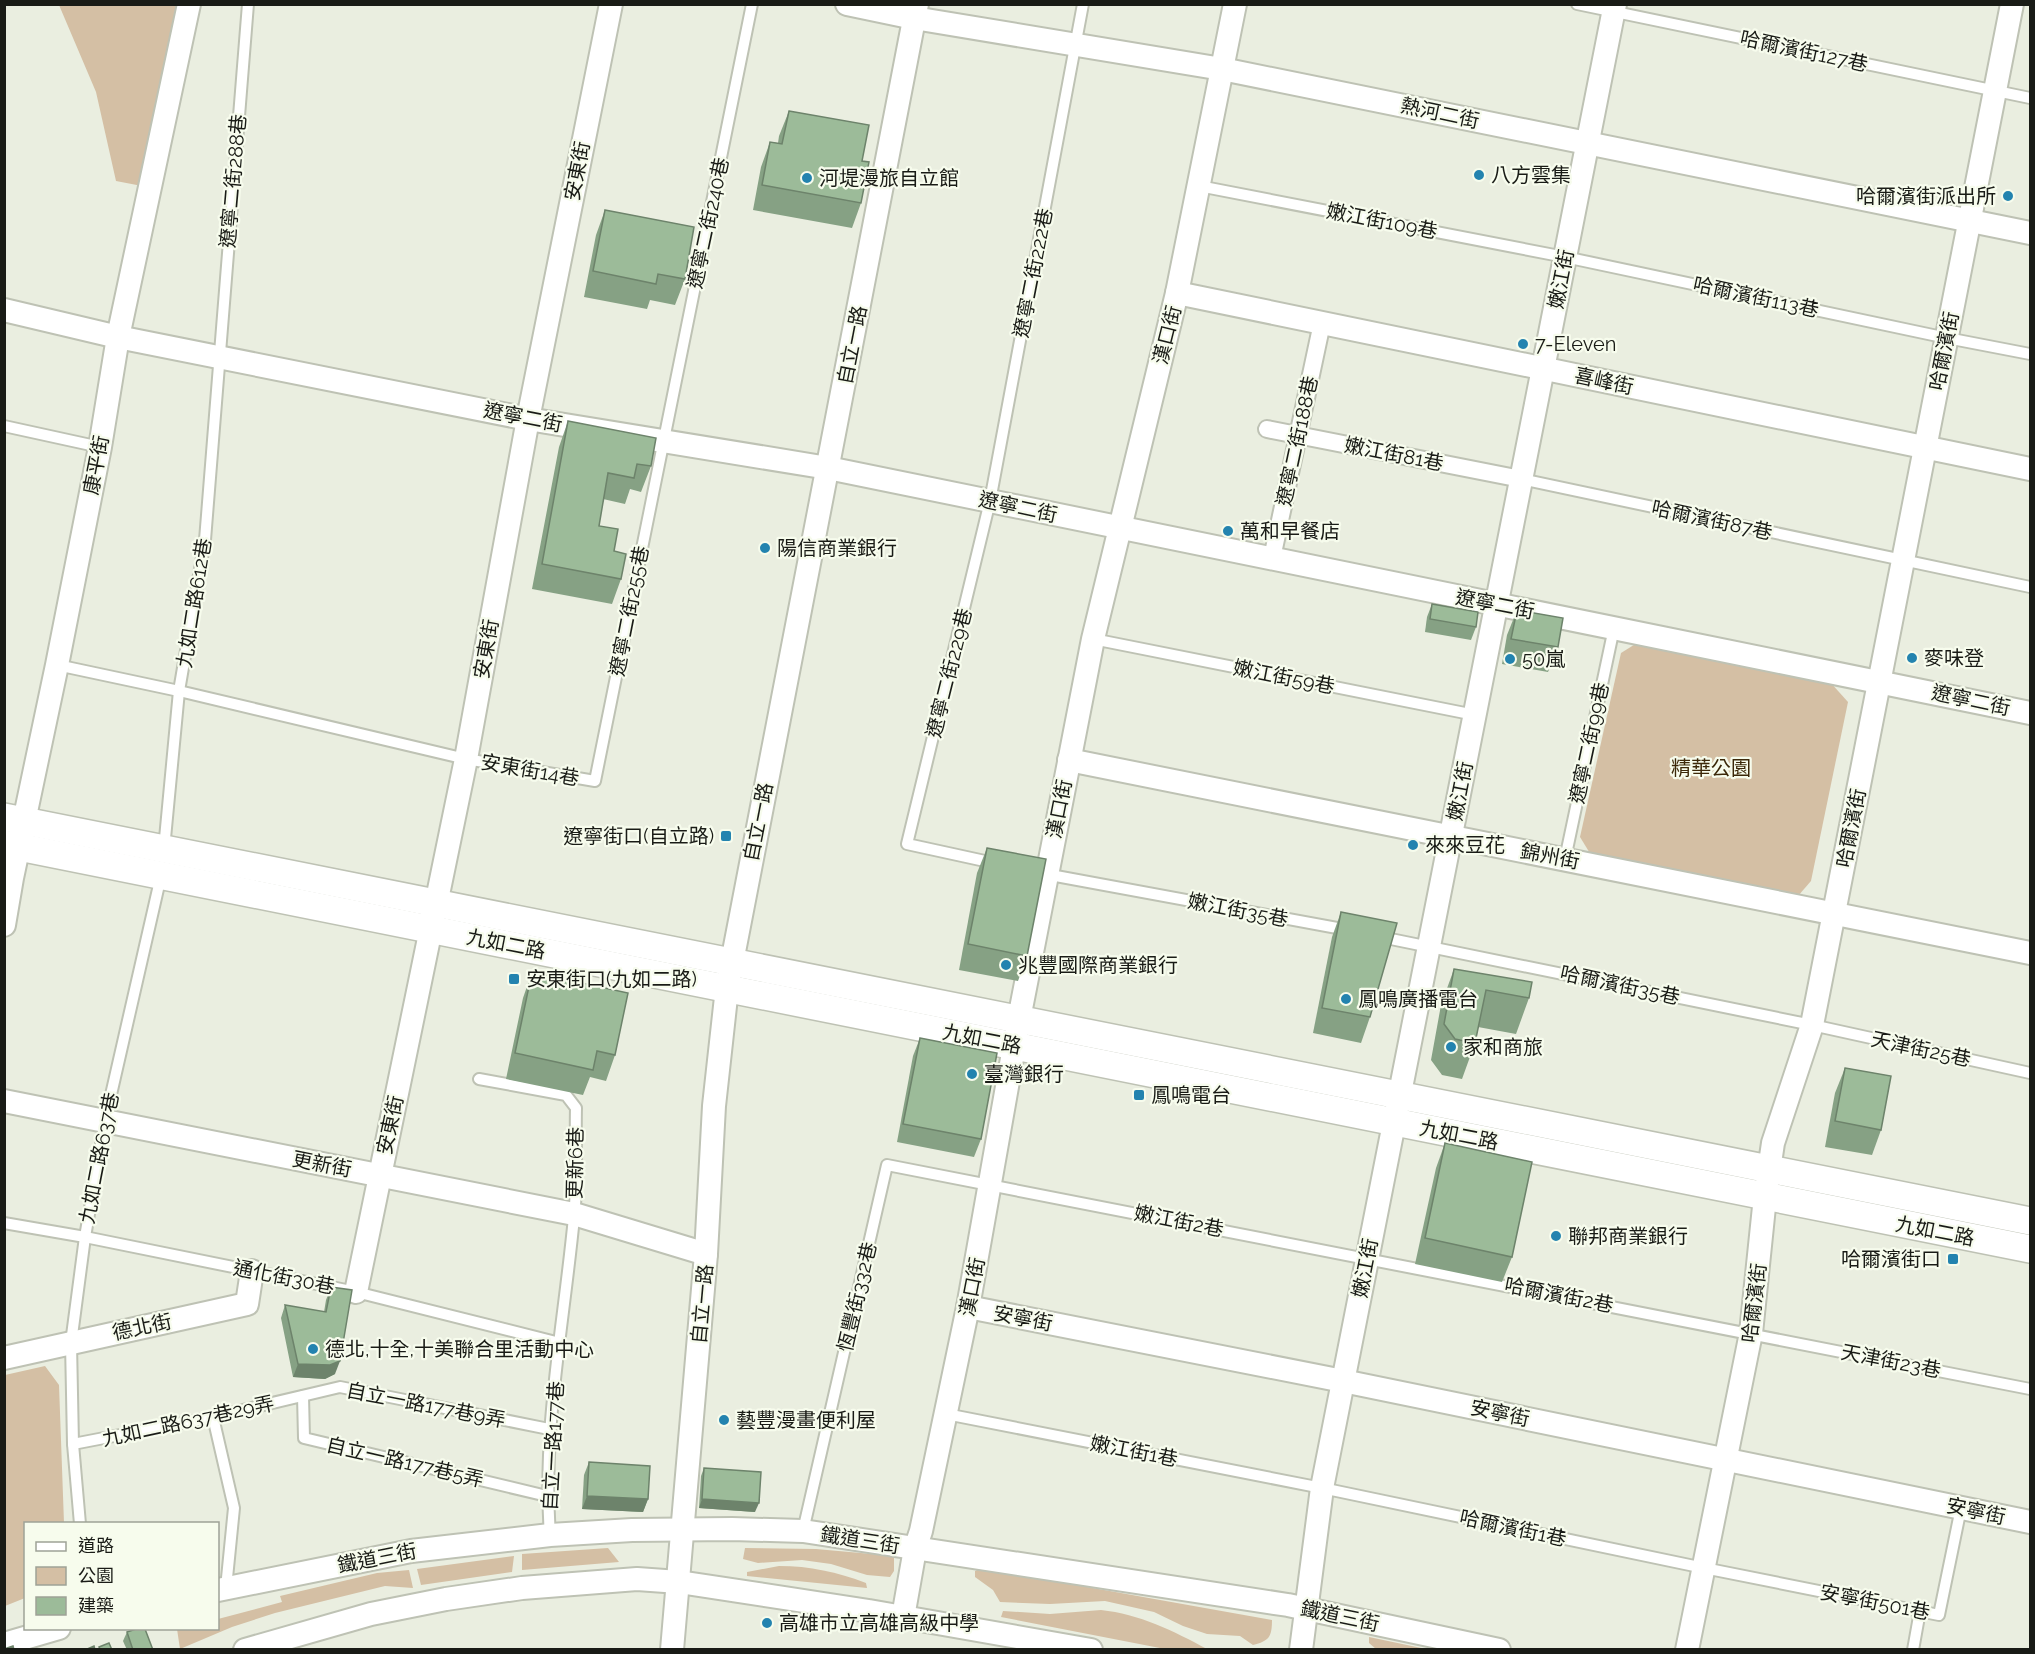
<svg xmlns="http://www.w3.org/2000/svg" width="2035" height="1654" font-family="Raleway,'Noto Sans TC',sans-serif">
  <rect width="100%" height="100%" fill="#eaeee0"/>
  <g fill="#d4bfa4">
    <path d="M59,5H182L142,186L116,181L96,92Z"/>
    <path d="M1637,643L1830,682L1848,702L1811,881L1798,896L1591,855L1580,837L1621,653Z"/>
    <path d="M45,1366L59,1385L64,1523L26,1524L25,1598L5,1606V1375Z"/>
    <path d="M608,1548L619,1562L522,1570V1554Z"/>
    <path d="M745,1548L816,1549L894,1556V1571L890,1577L867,1575L831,1564L802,1560L758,1563L743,1559Z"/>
    <path d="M514,1556L512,1572L421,1585L417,1569Z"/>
    <path d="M779,1566C810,1566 837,1572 866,1583L867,1588L747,1576V1572Z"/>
    <path d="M981,1568L1272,1620C1272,1637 1269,1641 1253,1645L1240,1636L1207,1634L1183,1626L1154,1612L1105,1601L1050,1604L1000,1602L993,1590L975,1577V1571Z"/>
    <path d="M409,1570L413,1588L385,1586L275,1613L232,1627L180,1649L177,1629L218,1628V1619L282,1602L280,1596L377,1573Z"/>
    <path d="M1101,1610C1139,1614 1174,1631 1207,1649H1165L1001,1617L1003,1611L1050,1614Z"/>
    <path d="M1369,1637L1426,1649H1376L1369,1643Z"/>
  </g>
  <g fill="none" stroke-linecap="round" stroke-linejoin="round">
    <defs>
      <g id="service">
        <path d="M1577,4L2030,98"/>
        <path d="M1199,186L1565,257L1947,338L2030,354"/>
        <path d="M4,426L100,447"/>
        <path d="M1521,479L2030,587"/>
        <path d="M1093,639L1475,715"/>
        <path d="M57,665L179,691L466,759L595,781L752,4"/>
        <path d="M164,849L179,691L205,540L248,4"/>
        <path d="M1565,859L1614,628"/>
        <path d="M994,863L907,844L990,501L1083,4"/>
        <path d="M1045,874L1348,930"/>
        <path d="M1381,937L1812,1025L2030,1073"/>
        <path d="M479,1079L566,1095L576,1108C575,1144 578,1181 574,1217C564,1323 542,1429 550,1535"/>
        <path d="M4,1223L85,1237L356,1292L560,1343"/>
        <path d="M303,1396L304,1438L547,1496"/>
        <path d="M946,1414L1322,1488L1704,1568L1939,1615L1961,1508"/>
        <path d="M213,1417L234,1508L226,1588"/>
        <path d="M73,1444L213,1417L340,1387L549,1429"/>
        <path d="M80,1524L73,1444L71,1343L85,1237L105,1121L161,876"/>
        <path d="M803,1531L887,1165L2030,1389"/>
        <path d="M1913,1650L1920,1611"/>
      </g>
      <g id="pedestrian">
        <path d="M1267,429L1521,479"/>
        <path d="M1272,558L1322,323"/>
      </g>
      <g id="minor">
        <path d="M847,4L914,18L1222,69L2030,233"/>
        <path d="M1177,293L2030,469"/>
        <path d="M4,310L118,337L528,419L828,468L2030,713"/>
        <path d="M1069,760L2030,953"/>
        <path d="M4,925L12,878L57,665L100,447L118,337L189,4"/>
        <path d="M4,1101L574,1214L706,1254"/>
        <path d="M356,1292L466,759L528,419L611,4"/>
        <path d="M968,1307L1343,1381L2030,1522"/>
        <path d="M4,1358L247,1304L252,1271"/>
        <path d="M218,1590L411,1551L550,1535L632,1530L732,1529L803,1531L1288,1605L1499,1650"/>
        <path d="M903,1617L915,1549L921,1531L968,1307L1019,1019L1093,639L1177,293L1235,4"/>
        <path d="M4,1644L59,1628"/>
        <path d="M245,1650L371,1614L446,1599L522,1588L637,1579L679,1582L869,1611L1091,1650"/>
        <path d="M672,1650L706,1254L714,1106L727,988L917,4"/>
        <path d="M1301,1650L1322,1488L1615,4"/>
        <path d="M1687,1650L1751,1333L1765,1197L1773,1143L1812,1025L2012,4"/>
      </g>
      <g id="tertiary">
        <path d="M4,817L2030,1221"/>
        <path d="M4,844L2030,1249"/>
      </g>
    </defs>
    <use href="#service" stroke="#bec2b4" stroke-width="14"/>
    <use href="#pedestrian" stroke="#bec2b4" stroke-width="20"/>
    <use href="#minor" stroke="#bec2b4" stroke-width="26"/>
    <use href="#tertiary" stroke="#bec2b4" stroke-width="30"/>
    <use href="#service" stroke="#fff" stroke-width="10"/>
    <use href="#pedestrian" stroke="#fff" stroke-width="16"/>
    <use href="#minor" stroke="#fff" stroke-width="22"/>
    <use href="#tertiary" stroke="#fff" stroke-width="27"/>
  </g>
  <g fill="#86a184">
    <path d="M789,111L862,161L861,203L852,228L753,210L761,167L770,142L778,143L779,136Z"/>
    <path d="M605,210L685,279L675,305L650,300L647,309L584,297L596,235Z"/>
    <path d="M568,421L651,466L641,492L630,489L625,504L603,499L599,526L614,551L621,579L612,604L532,589L559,447Z"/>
    <path d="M1432,604L1476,627L1471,640L1425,632L1427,617Z"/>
    <path d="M1517,610L1558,647L1548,672L1502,664L1507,635Z"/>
    <path d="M987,848L1027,956L1018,981L959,970L977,873Z"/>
    <path d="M1341,912L1370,1017L1361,1043L1313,1033L1332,937Z"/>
    <path d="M1454,969L1529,998L1516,1034L1478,1027L1475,1043L1462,1079L1442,1075L1431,1060L1441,1005Z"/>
    <path d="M532,972L615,1055L606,1081L590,1077L583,1095L506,1079L523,998Z"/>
    <path d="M920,1038L981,1139L974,1157L897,1142L913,1056Z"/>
    <path d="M1845,1068L1881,1130L1872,1155L1825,1147L1835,1093Z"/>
    <path d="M1445,1143L1512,1257L1502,1282L1415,1264L1436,1168Z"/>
    <path d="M331,1287L335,1374L325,1379L293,1377L281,1318L285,1305L324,1312L326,1300Z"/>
    <path d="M589,1462L648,1499L643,1512L582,1509L584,1475Z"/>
    <path d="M704,1468L755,1512L699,1508L701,1476Z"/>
    <path d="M127,1632L153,1650H127L123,1641Z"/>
  </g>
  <g fill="#6d836b">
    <path d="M340,1361L335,1374L325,1379L293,1377L298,1364Z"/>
    <path d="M587,1496L648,1499L643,1512L582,1509Z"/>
    <path d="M702,1499L759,1503L755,1512L699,1508Z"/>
  </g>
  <g fill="#9cbb99" stroke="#6d836b" stroke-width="1.5">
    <path d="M789,111L869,125L862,161L869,162L861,203L762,185L770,142L782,144Z"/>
    <path d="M605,210L694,227L685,279L658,274L656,284L593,271Z"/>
    <path d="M568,421L656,438L651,466L637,464L634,478L608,473L599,526L618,529L614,551L626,554L621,579L542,564Z"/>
    <path d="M1432,604L1478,612L1476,627L1430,619Z"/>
    <path d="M1517,610L1563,618L1558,647L1511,639Z"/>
    <path d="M987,848L1046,859L1027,956L968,944Z"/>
    <path d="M1341,912L1397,923L1370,1017L1322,1008Z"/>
    <path d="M1454,969L1532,982L1529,998L1486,990L1475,1043L1455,1039L1444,1024Z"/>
    <path d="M532,972L628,993L615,1055L597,1051L593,1070L515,1053Z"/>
    <path d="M920,1038L997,1053L981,1139L903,1124Z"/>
    <path d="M1845,1068L1891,1076L1881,1130L1835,1121Z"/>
    <path d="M1445,1143L1532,1162L1512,1257L1425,1238Z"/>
    <path d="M331,1287L352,1290L340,1361L330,1365L298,1364L285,1305L326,1312Z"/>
    <path d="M589,1462L650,1466L648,1499L587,1496Z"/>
    <path d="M704,1468L761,1472L759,1503L702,1499Z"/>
    <path d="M136,1629H145L153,1650H133L127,1632Z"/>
    <path d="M109,1643L112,1650H100L99,1647Z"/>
    <path d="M13,1646L14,1650H4V1649Z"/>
    <path d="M94,1646L95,1650H85Z"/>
  </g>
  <g fill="#2383af" stroke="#f7fced" stroke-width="2">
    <circle cx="1479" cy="175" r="6"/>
    <circle cx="807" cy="178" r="6"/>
    <circle cx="2008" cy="196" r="6"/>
    <circle cx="1523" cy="344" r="6"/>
    <circle cx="1228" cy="531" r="6"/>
    <circle cx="765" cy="548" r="6"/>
    <circle cx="1912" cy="658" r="6"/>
    <circle cx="1510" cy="659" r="6"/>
    <rect x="720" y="830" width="12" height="12" rx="3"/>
    <circle cx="1413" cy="845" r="6"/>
    <circle cx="1006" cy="965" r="6"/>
    <rect x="508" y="973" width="12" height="12" rx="3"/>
    <circle cx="1346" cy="999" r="6"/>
    <circle cx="1451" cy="1047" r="6"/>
    <circle cx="972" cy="1074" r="6"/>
    <rect x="1133" y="1089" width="12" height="12" rx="3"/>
    <circle cx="1556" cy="1236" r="6"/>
    <rect x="1947" y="1253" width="12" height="12" rx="3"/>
    <circle cx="313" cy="1349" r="6"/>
    <circle cx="724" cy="1420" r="6"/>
    <circle cx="767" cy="1623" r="6"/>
  </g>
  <g text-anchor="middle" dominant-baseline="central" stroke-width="4.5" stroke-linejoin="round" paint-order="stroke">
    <g font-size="20" fill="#191b16" stroke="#f7fced">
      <text transform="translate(1804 51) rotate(12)">哈爾濱街127巷</text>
      <text transform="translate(1440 113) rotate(12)">熱河二街</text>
      <text transform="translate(577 171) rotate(-79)">安東街</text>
      <text transform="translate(233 181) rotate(-85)">遼寧二街288巷</text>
      <text transform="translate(1382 221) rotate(11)">嫩江街109巷</text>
      <text transform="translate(708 223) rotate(-78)">遼寧二街240巷</text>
      <text transform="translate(1033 273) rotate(-79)">遼寧二街222巷</text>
      <text transform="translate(1561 279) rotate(-79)">嫩江街</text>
      <text transform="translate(1756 297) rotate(12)">哈爾濱街113巷</text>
      <text transform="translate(1167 335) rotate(-76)">漢口街</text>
      <text transform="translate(852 345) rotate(-79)">自立一路</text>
      <text transform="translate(1944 351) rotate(-79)">哈爾濱街</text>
      <text transform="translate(1604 381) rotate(12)">喜峰街</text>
      <text transform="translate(523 417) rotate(11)">遼寧二街</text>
      <text transform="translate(1297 441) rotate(-78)">遼寧二街188巷</text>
      <text transform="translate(1394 454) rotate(11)">嫩江街81巷</text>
      <text transform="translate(96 465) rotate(-79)">康平街</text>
      <text transform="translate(1018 507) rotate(12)">遼寧二街</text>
      <text transform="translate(1712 520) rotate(12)">哈爾濱街87巷</text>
      <text transform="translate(194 603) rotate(-81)">九如二路612巷</text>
      <text transform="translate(1495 604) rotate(11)">遼寧二街</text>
      <text transform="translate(629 611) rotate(-79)">遼寧二街255巷</text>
      <text transform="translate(486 649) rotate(-80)">安東街</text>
      <text transform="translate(949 673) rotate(-76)">遼寧二街229巷</text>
      <text transform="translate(1284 677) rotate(11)">嫩江街59巷</text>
      <text transform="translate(1971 700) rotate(12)">遼寧二街</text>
      <text transform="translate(1589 743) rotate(-78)">遼寧二街99巷</text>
      <text transform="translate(530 770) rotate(10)">安東街14巷</text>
      <text transform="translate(1460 791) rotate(-79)">嫩江街</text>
      <text transform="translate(1059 809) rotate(-79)">漢口街</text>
      <text transform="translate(758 822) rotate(-79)">自立一路</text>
      <text transform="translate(1851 828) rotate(-79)">哈爾濱街</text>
      <text transform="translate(1550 856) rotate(11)">錦州街</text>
      <text transform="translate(1238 910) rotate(11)">嫩江街35巷</text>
      <text transform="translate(506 944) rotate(11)">九如二路</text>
      <text transform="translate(1620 985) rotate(12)">哈爾濱街35巷</text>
      <text transform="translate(982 1039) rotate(11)">九如二路</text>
      <text transform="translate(1921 1049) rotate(12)">天津街25巷</text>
      <text transform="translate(390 1125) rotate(-78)">安東街</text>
      <text transform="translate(1459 1135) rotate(11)">九如二路</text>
      <text transform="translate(99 1158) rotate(-79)">九如二路637巷</text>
      <text transform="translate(575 1163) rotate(-89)">更新6巷</text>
      <text transform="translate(322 1164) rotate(11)">更新街</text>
      <text transform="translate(1179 1221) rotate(11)">嫩江街2巷</text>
      <text transform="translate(1935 1231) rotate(11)">九如二路</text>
      <text transform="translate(1365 1268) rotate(-79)">嫩江街</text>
      <text transform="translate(284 1277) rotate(11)">通化街30巷</text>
      <text transform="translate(972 1287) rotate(-79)">漢口街</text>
      <text transform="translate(1559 1295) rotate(11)">哈爾濱街2巷</text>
      <text transform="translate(857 1297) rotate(-77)">恆豐街332巷</text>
      <text transform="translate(1754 1303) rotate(-83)">哈爾濱街</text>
      <text transform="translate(702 1304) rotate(-85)">自立一路</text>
      <text transform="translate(1023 1318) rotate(11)">安寧街</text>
      <text transform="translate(142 1327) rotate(-12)">德北街</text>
      <text transform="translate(1891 1361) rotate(11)">天津街23巷</text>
      <text transform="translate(426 1405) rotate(11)">自立一路177巷9弄</text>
      <text transform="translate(1500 1413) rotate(12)">安寧街</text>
      <text transform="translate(188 1421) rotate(-12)">九如二路637巷29弄</text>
      <text transform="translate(553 1446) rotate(-87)">自立一路177巷</text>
      <text transform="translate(1134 1451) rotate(11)">嫩江街1巷</text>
      <text transform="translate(405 1462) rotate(13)">自立一路177巷5弄</text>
      <text transform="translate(1976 1511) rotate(12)">安寧街</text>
      <text transform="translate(1513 1528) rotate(12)">哈爾濱街1巷</text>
      <text transform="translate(860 1540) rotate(9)">鐵道三街</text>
      <text transform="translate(377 1558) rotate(-11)">鐵道三街</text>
      <text transform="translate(1875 1602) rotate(11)">安寧街501巷</text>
      <text transform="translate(1340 1616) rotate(12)">鐵道三街</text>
    </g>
    <g font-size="20" fill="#191b16" stroke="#f7fced" text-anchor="start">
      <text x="1491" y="175">八方雲集</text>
      <text x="819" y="178">河堤漫旅自立館</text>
      <text x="1996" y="196" text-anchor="end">哈爾濱街派出所</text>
      <text x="1535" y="344">7-Eleven</text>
      <text x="1240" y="531">萬和早餐店</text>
      <text x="777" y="548">陽信商業銀行</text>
      <text x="1924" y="658">麥味登</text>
      <text x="1522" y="659">50嵐</text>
      <text x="714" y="836" text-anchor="end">遼寧街口(自立路)</text>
      <text x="1425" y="845">來來豆花</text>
      <text x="1018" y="965">兆豐國際商業銀行</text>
      <text x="526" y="979">安東街口(九如二路)</text>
      <text x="1358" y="999">鳳鳴廣播電台</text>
      <text x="1463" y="1047">家和商旅</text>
      <text x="984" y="1074">臺灣銀行</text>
      <text x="1151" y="1095">鳳鳴電台</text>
      <text x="1568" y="1236">聯邦商業銀行</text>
      <text x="1941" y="1259" text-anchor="end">哈爾濱街口</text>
      <text x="325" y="1349">德北,十全,十美聯合里活動中心</text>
      <text x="736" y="1420">藝豐漫畫便利屋</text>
      <text x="779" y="1623">高雄市立高雄高級中學</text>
    </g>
    <g font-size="20" fill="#3c2809" stroke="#f7fced">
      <text x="1711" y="768">精華公園</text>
    </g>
  </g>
  <rect width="2035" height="1654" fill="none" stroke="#191b16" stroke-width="12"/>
  <rect x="24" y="1522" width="195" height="108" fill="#f7fced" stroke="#9ea297" stroke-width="1.5"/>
  <rect x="36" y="1542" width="30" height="9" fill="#ffffff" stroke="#9ea297" stroke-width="1.5"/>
  <text x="78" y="1552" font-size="18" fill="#191b16">道路</text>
  <rect x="36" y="1567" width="30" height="18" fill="#d4bfa4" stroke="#9ea297" stroke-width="1.5"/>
  <text x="78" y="1582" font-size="18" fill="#191b16">公園</text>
  <rect x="36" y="1597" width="30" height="18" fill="#9cbb99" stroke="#9ea297" stroke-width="1.5"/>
  <text x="78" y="1612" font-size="18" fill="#191b16">建築</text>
</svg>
